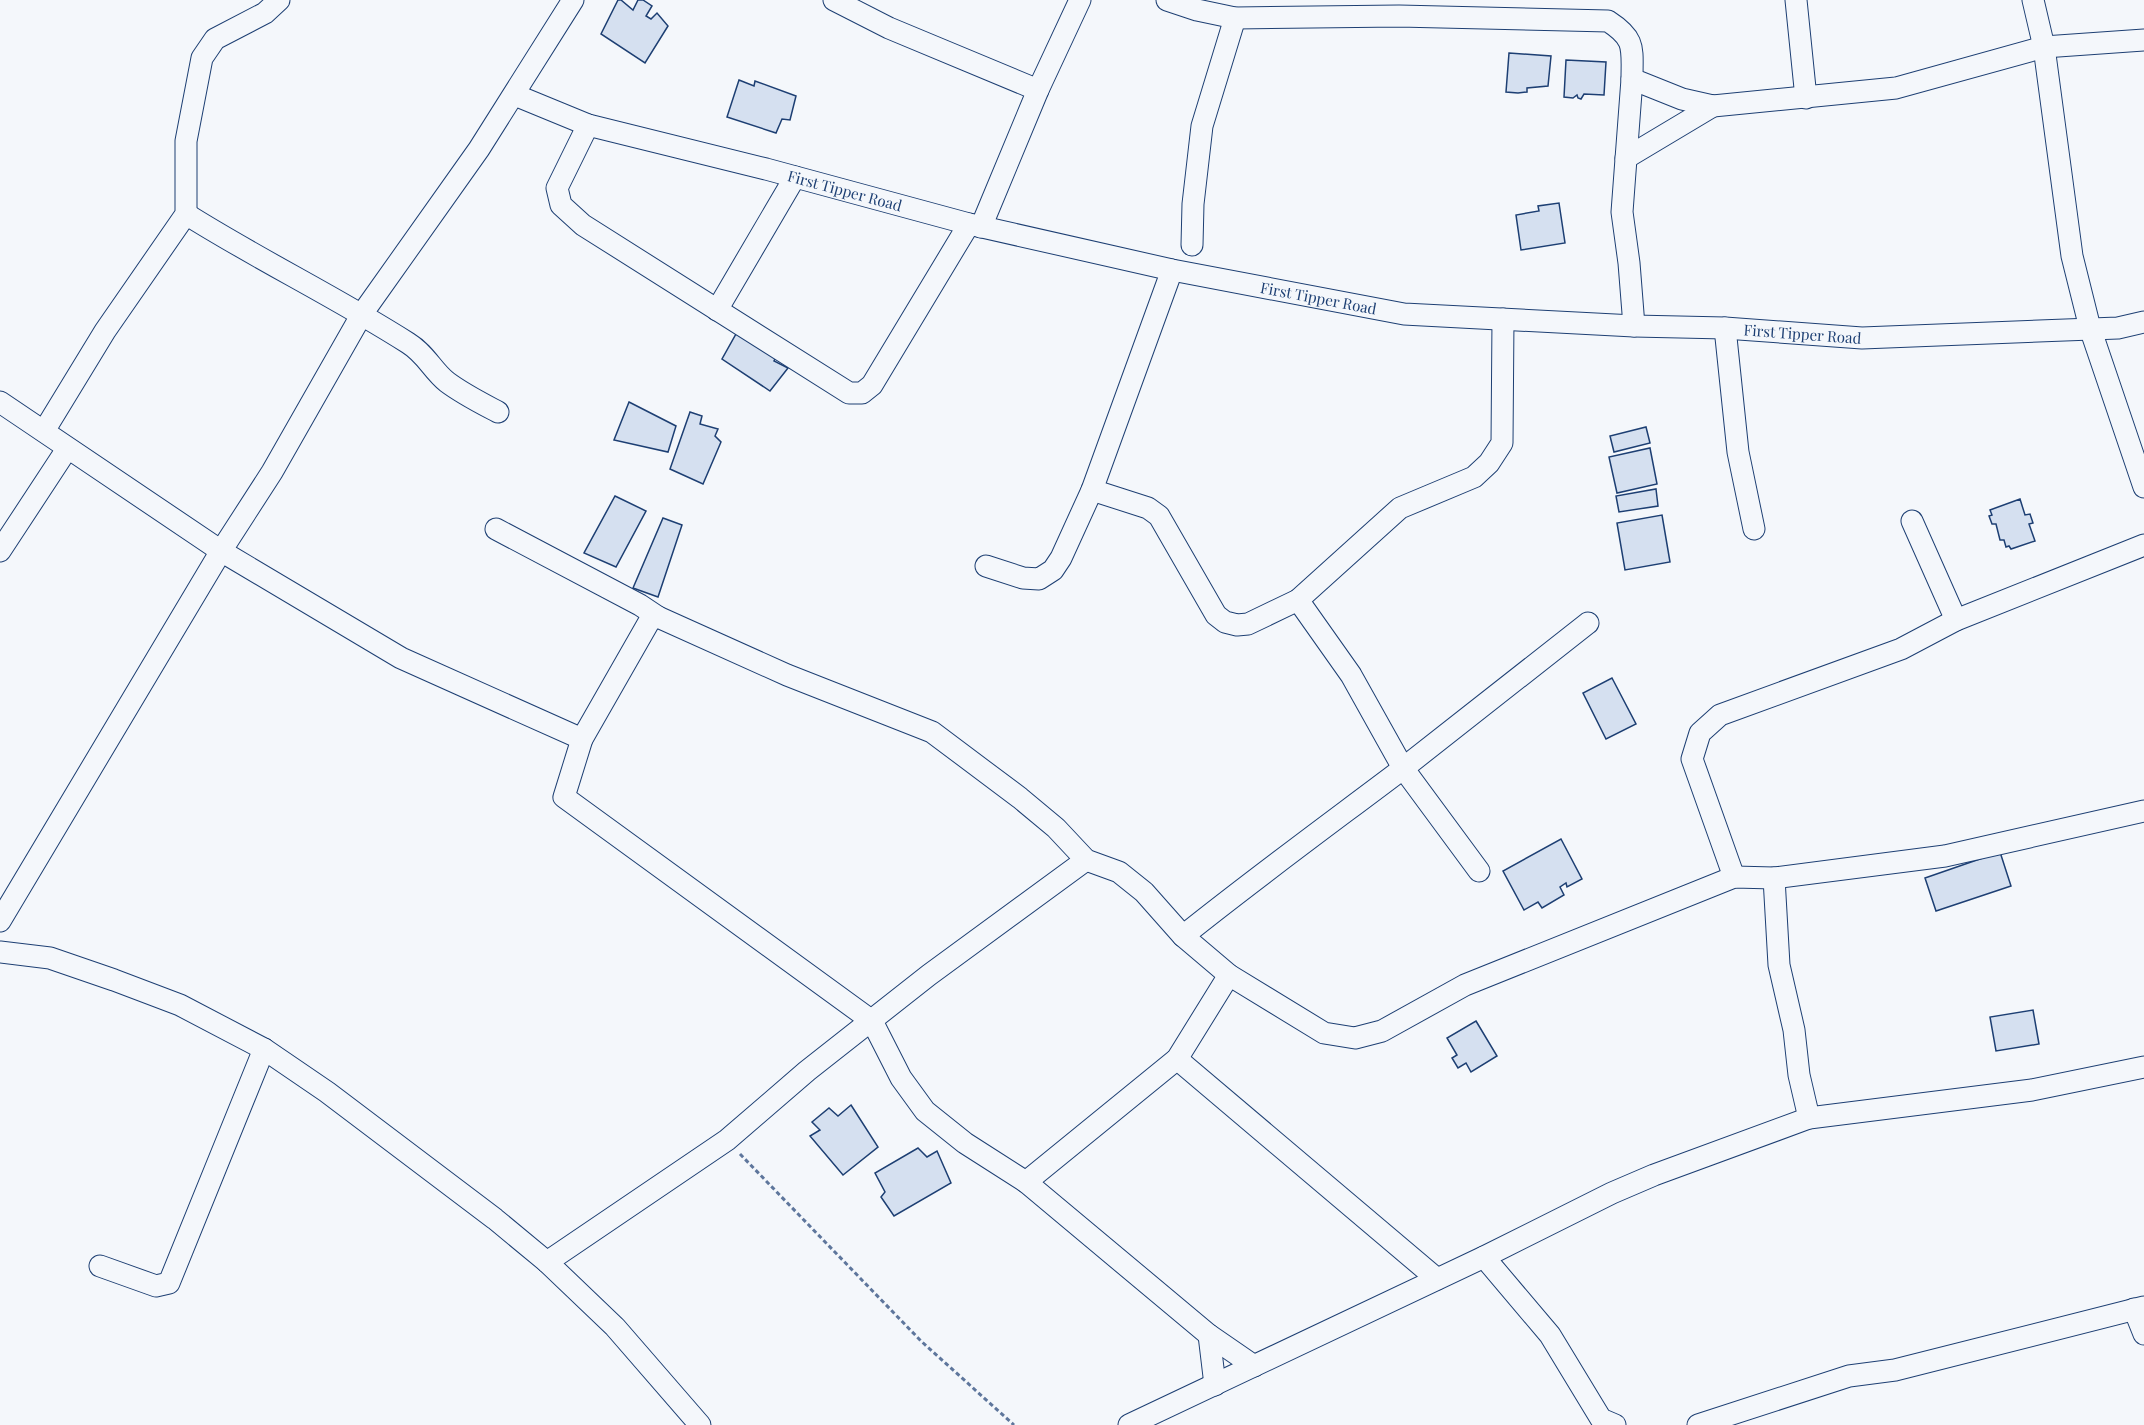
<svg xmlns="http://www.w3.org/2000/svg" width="2144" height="1425" font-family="'Playfair Display',serif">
  <rect width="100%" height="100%" fill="#f4f7fb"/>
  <g fill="#d5e0f0" stroke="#1d3f73" stroke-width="1.5">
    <path d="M618,0H621L633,10L638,0H643L652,6L646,16L651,19L657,13L668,26L645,63L601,34Z"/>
    <path d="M1509,53L1551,56L1548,86L1527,88V92L1518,93L1506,92Z"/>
    <path d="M1566,60L1606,62L1604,95L1584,94L1581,99L1578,98L1577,95L1573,98L1564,97Z"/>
    <path d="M739,80L754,86L755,81L796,96L790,120L782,119L776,133L727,117Z"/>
    <path d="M1559,203L1565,243L1521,250L1516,215L1539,211L1538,206Z"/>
    <path d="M736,334L778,353L774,361L788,368L770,391L722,359Z"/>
    <path d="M629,402L676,426L668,452L614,440Z"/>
    <path d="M690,412L702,416L700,424L718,429L715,436L721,442L703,484L670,469Z"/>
    <path d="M1646,427L1650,443L1614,452L1610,436Z"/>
    <path d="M1650,448L1657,484L1617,493L1609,457Z"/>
    <path d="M1656,489L1658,506L1619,512L1616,496Z"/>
    <path d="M615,496L646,511L616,567L584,553Z"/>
    <path d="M2020,499L2025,515L2030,514L2033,523L2029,524L2035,541L2011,549L2009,546L2006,547L2004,540H2000L1996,524H1992L1989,516L1992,515L1990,510Z"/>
    <path d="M1662,515L1670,562L1625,570L1617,523Z"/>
    <path d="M663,518L682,525L658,597L633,588Z"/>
    <path d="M1612,678L1636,724L1606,739L1583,693Z"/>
    <path d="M1561,839L1582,879L1567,887L1566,883L1560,887L1564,895L1542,908L1538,902L1524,910L1503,871Z"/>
    <path d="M2000,852L2011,886L1936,911L1925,878Z"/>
    <path d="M2033,1010L2039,1044L1996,1051L1990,1017Z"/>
    <path d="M1476,1021L1497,1056L1471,1072L1466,1063L1458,1068L1452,1058L1457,1055L1447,1038Z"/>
    <path d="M851,1105L878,1147L843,1175L810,1136L820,1130L812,1122L829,1108L838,1116Z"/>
    <path d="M918,1148L927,1157L937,1151L951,1183L894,1216L881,1197L885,1192L875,1173Z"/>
  </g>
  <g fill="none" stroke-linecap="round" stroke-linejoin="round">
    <defs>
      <g id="minor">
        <path d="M834,0L889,28L1038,90"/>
        <path d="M1167,0L1197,10L1235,18L1399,16L1608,21C1636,39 1632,48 1632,79L1682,99L1713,106L1896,88L2044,47L2144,40"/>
        <path d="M1796,0L1806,98"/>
        <path d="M2033,0L2044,47L2072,256L2090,328L2144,487"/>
        <path d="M1632,79L1622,212L1629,263L1634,326"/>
        <path id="s1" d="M515,95L588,125L766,169L969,224L1172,270L1404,314L1634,326L1725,328L1862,338L2118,328L2144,322"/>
        <path d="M588,125L557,188L561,205L583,225L849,393H862L872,385L969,224"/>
        <path d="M1626,158L1713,106"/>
        <path d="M186,214C259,260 336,297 408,343C426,354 432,370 447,382C463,394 481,403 498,412"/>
        <path d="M981,227L1038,90L1080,0"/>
        <path d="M1192,245L1193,204L1202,126L1235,18"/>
        <path d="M717,310L795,177"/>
        <path d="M1725,328L1738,452L1754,529"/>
        <path d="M0,402L221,551L401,658L582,739"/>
        <path d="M44,431L105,331L186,214V141L202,58L215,39L265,13L279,0"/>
        <path d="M1092,490L1148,508L1159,516L1216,615L1225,622L1237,625L1248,624L1298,600L1400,508L1474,477L1489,463L1502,443L1503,319"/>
        <path d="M1912,521L1956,620"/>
        <path d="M496,529L640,605L658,617"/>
        <path d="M0,551L67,449"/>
        <path d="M986,566L1023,578L1039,579L1053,570L1061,558L1092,490L1172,270"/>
        <path d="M1298,600L1351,675L1403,768L1479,871"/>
        <path d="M1734,877L1692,759L1700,733L1720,715L1901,649L1956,620L2144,545"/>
        <path d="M1774,878L1779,965L1794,1030L1799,1075L1809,1118"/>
        <path d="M0,921L221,551L272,472L362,314L479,149L573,0"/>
        <path d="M1183,936C1254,879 1328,825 1401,770C1464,721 1526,672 1588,623"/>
        <path d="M0,952L50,958L114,980L180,1005L264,1049L327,1092L495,1219L547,1262L615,1327L700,1425"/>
        <path d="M1177,1059L1437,1279"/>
        <path d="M1026,1182L1177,1059L1229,975"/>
        <path d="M1484,1257L1550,1335L1601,1419L1615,1425"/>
        <path d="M547,1262L727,1140L807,1071L929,975L1086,860"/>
        <path d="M100,1266L156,1286L169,1283L264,1049"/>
        <path d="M2134,1309L2144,1334"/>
        <path d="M1209,1335L1215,1385"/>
        <path d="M1254,1366L1209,1335L1026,1182L965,1143L925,1111L901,1078L872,1021L564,797L582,739L650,620L658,617L787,675L932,732L1020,798L1056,828L1086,860L1119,872L1144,892L1183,936L1229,975L1324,1033L1355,1038L1382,1031L1465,985L1734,877L1774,878L1945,856L2144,811"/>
        <path d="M1129,1425L1484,1257L1612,1193L1654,1175L1809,1118L2032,1090L2144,1067"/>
        <path d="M1698,1425L1849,1376L1895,1370L2144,1307"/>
      </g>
    </defs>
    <use href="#minor" stroke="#1d3f73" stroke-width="23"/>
    <path stroke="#5e769c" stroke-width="3" stroke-dasharray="4.5 3" stroke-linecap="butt" d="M740,1154L921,1341L1014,1425"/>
    <use href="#minor" stroke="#f4f7fb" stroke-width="21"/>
  </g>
  <g text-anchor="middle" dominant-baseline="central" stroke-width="4.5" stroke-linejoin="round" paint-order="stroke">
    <g font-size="15" fill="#1d3f73" stroke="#f4f7fb">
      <text stroke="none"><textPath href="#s1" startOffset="344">First Tipper Road</textPath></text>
      <text stroke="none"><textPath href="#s1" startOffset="830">First Tipper Road</textPath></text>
      <text stroke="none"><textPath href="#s1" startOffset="1316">First Tipper Road</textPath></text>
    </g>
  </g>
</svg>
